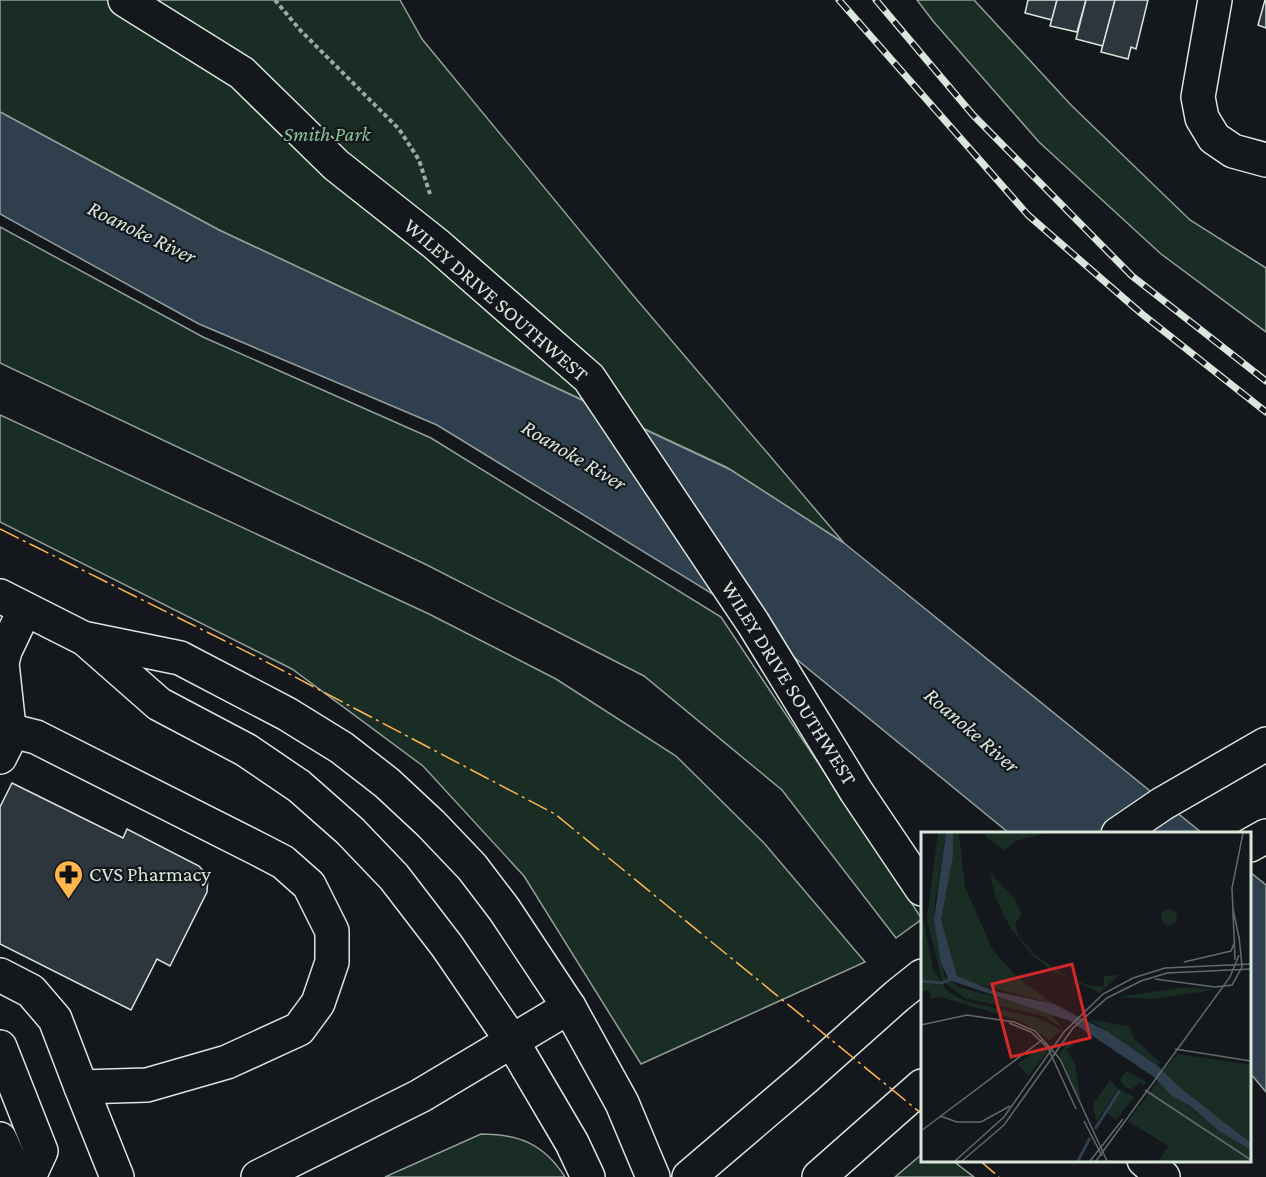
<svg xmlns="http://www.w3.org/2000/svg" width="1266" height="1177" font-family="'Crimson Pro',serif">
  <rect width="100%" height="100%" fill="#14181c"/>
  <g fill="#1a2d24" stroke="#939e99" stroke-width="1.5">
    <path d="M0,0H400L422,39L632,294L844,543L726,467L219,230L0,112Z"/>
    <path d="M917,0H974L1071,105L1190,220L1266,268V332L1161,254L1039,142L933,21Z"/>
    <path d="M0,227L203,337L431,438L721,617L922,919L896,938L782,790L644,676L425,564L0,363Z"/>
    <path d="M0,415L429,614L556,679L676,756L764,843L865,962L641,1064L524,876L423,766L292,669L0,522Z"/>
    <path d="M481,1134C519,1134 544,1144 565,1177H385Z"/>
    <path d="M922,1154V1160L953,1161L974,1177H895Z"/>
  </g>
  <g fill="#2f3f4d" stroke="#939e99" stroke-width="1.5">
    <path d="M0,112L219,230L731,470L844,543L1202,833H1009L729,604L437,425L199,324L0,214Z"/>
    <path d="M1250,872L1266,885V1092L1250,1073Z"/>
  </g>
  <g fill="#2c363c" stroke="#d8e6dc" stroke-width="1.5">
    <path d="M1028,0H1057L1052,20L1025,13Z"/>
    <path d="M1057,0H1086L1077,32L1050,26Z"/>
    <path d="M1086,0H1115L1103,46L1076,39Z"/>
    <path d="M1115,0H1148L1136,49L1131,47L1128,59L1101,52Z"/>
    <path d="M1265,0H1266V28L1258,25Z"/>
    <path d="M12,783L123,838L127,829L199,866L208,876L207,892L170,966L157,959L131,1010L0,944V807Z"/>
  </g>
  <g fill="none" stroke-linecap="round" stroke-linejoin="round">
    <defs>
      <g id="minor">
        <path d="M125,0L242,73L336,165L436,244L589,378L753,623L856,791L922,889"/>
        <path d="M1215,0L1198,97L1202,118L1214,138L1233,151L1266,160"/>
        <path d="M10,737L2,663L5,651L25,609"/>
        <path d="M0,757L10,737L20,733L36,737L260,850L283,862L309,885L332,931V962L318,1003L299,1029L227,1062L147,1085L81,1087L55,1019L31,991L0,975"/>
        <path d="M0,1047L41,1151L29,1177"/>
        <path d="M81,1087L117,1177"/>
        <path d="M0,1139L17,1177"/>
        <path d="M1144,1160L1163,1177"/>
      </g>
      <g id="major">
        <path d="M0,596L85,639L159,704L246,750L299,786L350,831L394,877L447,946L512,1041L572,1143L588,1177"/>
        <path d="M87,639L180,658L287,714L342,748L387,783L431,824L472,867L504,909L569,1007L622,1103L653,1177"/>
        <path d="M258,1177L420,1096L569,1007"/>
      </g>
      <g id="highway">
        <path d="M1118,834L1162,804L1266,744"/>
        <path d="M1250,845L1266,836"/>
        <path d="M689,1177L805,1078L897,996L922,976"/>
        <path d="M819,1177L922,1086"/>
      </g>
    </defs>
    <use href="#minor" stroke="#d8e6dc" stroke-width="36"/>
    <use href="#major" stroke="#d8e6dc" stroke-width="36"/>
    <use href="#highway" stroke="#d8e6dc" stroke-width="36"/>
    <path stroke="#9da8a2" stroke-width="4" stroke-dasharray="4.5 3" stroke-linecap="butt" d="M275,0L301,31L399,129L419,160L430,194"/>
    <use href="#minor" stroke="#14181c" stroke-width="33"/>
    <use href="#major" stroke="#14181c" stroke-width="33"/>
    <use href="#highway" stroke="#14181c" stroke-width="33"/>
    <defs>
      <g id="rail">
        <path d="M839,0L1028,215L1142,314L1266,412"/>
        <path d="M876,0L973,115L1132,276L1266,381"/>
      </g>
    </defs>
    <use href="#rail" stroke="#d8e6dc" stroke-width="7"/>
    <use href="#rail" stroke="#14181c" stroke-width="4.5" stroke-dasharray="14" stroke-linecap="butt"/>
    <g stroke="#ffb74d" stroke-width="1.5" stroke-dasharray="21 4.5 3 4.5" stroke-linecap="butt">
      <path d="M0,529L259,658L555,814L922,1114"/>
      <path d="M979,1160L999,1177"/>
    </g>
  </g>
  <defs>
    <symbol id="pharmacy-pin" viewBox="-11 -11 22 30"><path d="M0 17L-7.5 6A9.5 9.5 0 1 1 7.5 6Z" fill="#ffb74d" stroke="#14181c"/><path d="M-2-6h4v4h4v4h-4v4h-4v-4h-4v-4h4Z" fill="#111"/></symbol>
  </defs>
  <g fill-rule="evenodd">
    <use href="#pharmacy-pin" x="52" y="858" width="33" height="45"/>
  </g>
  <g text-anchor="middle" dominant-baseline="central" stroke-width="4.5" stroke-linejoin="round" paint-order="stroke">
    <g font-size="21" font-style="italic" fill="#8ac095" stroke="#14181c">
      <text x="327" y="134">Smith Park</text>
    </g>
    <g font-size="21" fill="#d8e6dc" stroke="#14181c">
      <text transform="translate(496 300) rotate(41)">WILEY DRIVE SOUTHWEST</text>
      <text transform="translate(789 683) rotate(58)">WILEY DRIVE SOUTHWEST</text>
    </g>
    <g font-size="21" fill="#d8e6dc" stroke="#14181c" text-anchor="start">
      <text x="89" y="874">CVS Pharmacy</text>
    </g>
    <g font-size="22" font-style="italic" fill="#d8e6dc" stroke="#14181c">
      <text transform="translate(142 232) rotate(26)">Roanoke River</text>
      <text transform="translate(574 455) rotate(31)">Roanoke River</text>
      <text transform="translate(972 730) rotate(41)">Roanoke River</text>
    </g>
  </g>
  <g transform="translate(921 832)">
    <rect width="330" height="330" fill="#14181c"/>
    <path d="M17,1H25L13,77L23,143L38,155L126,179L142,196L122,184L44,166L21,149L6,87ZM32,1H38L44,55L71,117L98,147L133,172L41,148L34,140L20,88ZM65,1H125L94,9L83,18L65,5ZM69,41L95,68L100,83L94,92L98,105L113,122L149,147L170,154H183V144L198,143L179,161L130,138L112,124L90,97L75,67ZM0,76L12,137L27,160L44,169L117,186L141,198L128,208L100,189L20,165L10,167L8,158L0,159ZM240 85a8 8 0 1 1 16 0a8 8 0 1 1-16 0ZM265,155L294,158L229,167L196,165ZM168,187L209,195L213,207L239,230L237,234ZM148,209L153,213L145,217L154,232L160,270L138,222ZM119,215L127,219L107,244L97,232ZM257,222L330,233V311L262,258L242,238ZM205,239L211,242L226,250L223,253L219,250L211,257L204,255L199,248ZM189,248L197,257L175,290L172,272ZM237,249L298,299L330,318V329H238L247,314L207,289ZM200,258L213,265L195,288L184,280Z" fill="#1a2d24"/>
    <path d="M25,1H32V24L20,88L36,144L73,159L133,172L187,200L237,234L262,258L330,311V318L298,299L269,274L251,264L233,245L149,189L28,148L20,131L13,88Z" fill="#2f3f4d"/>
    <path fill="none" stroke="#2f3f4d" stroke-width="3" d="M0,149L20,151L29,148M174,297L199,258M157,329L169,306"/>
    <path fill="none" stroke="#626a69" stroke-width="1.5" d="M312,77L318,106M314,128L311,56L322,1M263,130L310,119L314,109M234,147L294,155L311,153L321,135L318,104M88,191L110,200L127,216L155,277M0,193L46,183L93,190L114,199L139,227L186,329M254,217L330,229M224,258L330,328M19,284L36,290H60L89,274M163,289L181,324M0,299L121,208M34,329L83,285L143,200L182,162L212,146L244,136L330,132M41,329L83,293L152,196L186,166L220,149L246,141L330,137M169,329L202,287M175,329L309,145L318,123"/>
    <path fill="#d62828" fill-opacity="0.15" stroke="#d62828" stroke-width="3" d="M151,132L169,206L90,225L71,152Z"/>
    <rect width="330" height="330" fill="none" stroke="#d8e6dc" stroke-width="3"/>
  </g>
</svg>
